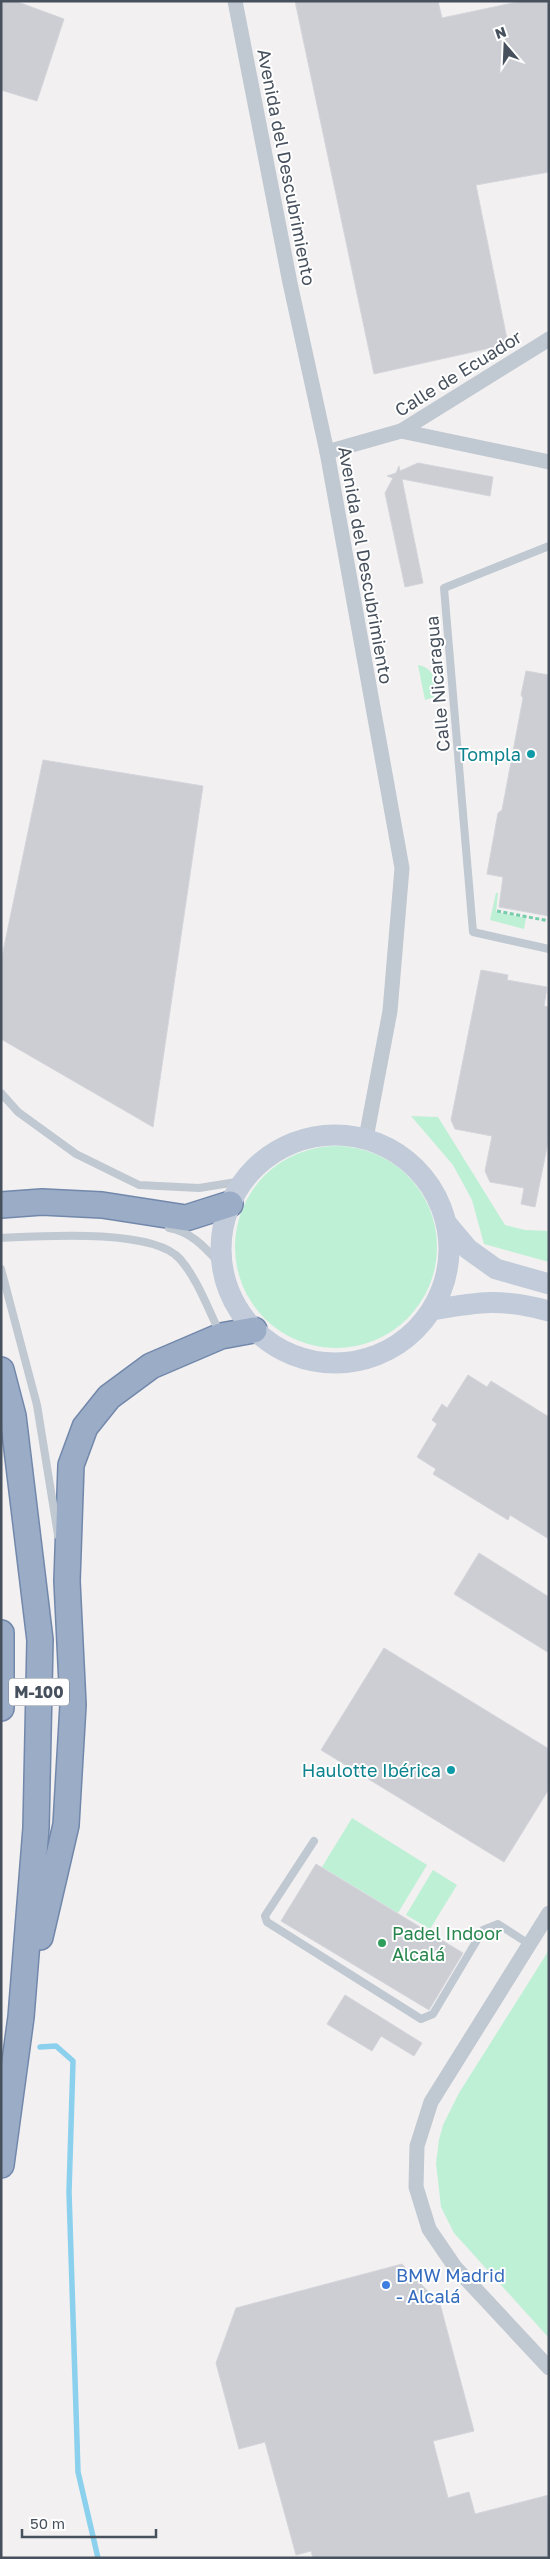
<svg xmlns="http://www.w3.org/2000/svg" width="550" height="2559" font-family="'Golos Text',sans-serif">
  <rect width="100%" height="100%" fill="#f2f0f0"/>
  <g fill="#bef0d6">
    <path d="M418,665C435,668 435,682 438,696L425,700Z"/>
    <path d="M496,893H498L496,912L526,918L524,929L490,920Z"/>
    <path d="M411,1116L438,1117L505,1225L525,1230L549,1231V1262L484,1244L472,1200L453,1165Z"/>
    <circle cx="336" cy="1247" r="101"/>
    <path d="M352,1818L427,1865L398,1913L322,1867Z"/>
    <path d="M433,1870L457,1885L430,1929L406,1915Z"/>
    <path d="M549,1950V2338L454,2233L441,2207L436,2163L439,2140L443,2125L459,2093Z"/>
  </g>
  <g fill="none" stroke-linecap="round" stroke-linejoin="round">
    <path stroke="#8bd0ed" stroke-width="5.5" d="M40,2047L56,2046L73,2061L69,2192L78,2472L98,2558"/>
  </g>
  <g fill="#ccced4" stroke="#d4d5db">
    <path d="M1,1H15L64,19L37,101L1,90Z"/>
    <path d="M295,1H438L442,18L522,1H549V172L476,185L508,344L374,374Z"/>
    <path d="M418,463L493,477L490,496L402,479L423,583L405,587L385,493L393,478L387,476L396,473L399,466L400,471Z"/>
    <path d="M526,671L549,675V916L499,907L503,877L487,874L498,813L502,810L523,698L521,695Z"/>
    <path d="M43,760L203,786L153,1127L1,1039V961Z"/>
    <path d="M481,970L508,975L507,980L547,987L544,1006L549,1007V1137L535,1207L521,1204L524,1188L490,1182L485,1171L492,1136L455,1129L451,1120Z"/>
    <path d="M468,1375L487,1387L491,1381L549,1417V1539L510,1515L508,1520L433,1474L436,1469L417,1457L437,1424L432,1420L442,1404L447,1408Z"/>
    <path d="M479,1553L549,1597V1653L454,1594Z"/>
    <path d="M384,1648L549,1749V1789L504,1862L321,1750Z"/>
    <path d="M316,1864L463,1953L429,2010L281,1921Z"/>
    <path d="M345,1995L422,2043L414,2056L381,2036L372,2051L327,2024Z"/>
    <path d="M402,2264L440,2304L474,2431L433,2441L448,2498L469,2492L475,2514L549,2495V2558H313L311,2551L296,2555L265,2442L239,2449L216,2363L236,2308Z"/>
  </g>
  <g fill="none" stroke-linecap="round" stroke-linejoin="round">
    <defs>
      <g id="trunk">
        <path d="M1,1205L42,1202L102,1205L186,1218L230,1204"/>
        <path d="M1,1370L13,1416L40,1640L36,1828L21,2017L1,2165"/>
        <path d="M1,1633V1708"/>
        <path d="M40,1937L66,1825L73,1705L67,1581L71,1465L85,1427L109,1397L151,1366L221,1336L254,1330"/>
      </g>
    </defs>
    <use href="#trunk" stroke="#7288ab" stroke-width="28"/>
    <path stroke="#75ceab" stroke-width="3" stroke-dasharray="4 2.5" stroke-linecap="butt" d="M497,911L549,921"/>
    <g stroke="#c0c8d2" stroke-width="8">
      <path d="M549,546L444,588L473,932L549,949"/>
      <path d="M1,1093L18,1112L76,1154L139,1185L199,1188L243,1181"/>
      <path d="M169,1228C193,1232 207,1250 222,1266"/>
      <path d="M1,1238C41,1236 153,1228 180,1259C198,1280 208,1309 220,1333"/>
      <path d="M1,1269L37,1405L58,1535"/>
      <path d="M314,1841L265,1916L267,1922L421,2019L433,2014L483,1930L498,1924L529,1944"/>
    </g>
    <g stroke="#c0c8d2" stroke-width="15">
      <path d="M235,1L290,283L327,452L402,868L390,1011L366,1138"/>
      <path d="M401,431L549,462"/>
      <path d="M327,452L401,431L549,339"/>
      <path d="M549,1913L431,2102L417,2146L416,2187L429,2229L455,2267L549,2368"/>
    </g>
    <g stroke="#c2cbd9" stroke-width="21">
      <circle cx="335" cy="1249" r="114"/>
      <path d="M447,1224L468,1249L496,1269L549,1284"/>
      <path d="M432,1310C479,1302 501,1298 549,1311"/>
    </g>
    <use href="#trunk" stroke="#9bacc7" stroke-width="25"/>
  </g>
  <g fill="#0f9aa8" stroke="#fff" stroke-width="2">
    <circle cx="531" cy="754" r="5"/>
    <circle cx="451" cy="1770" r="5"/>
  </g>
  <circle fill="#2e9e5b" stroke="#fff" stroke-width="2" cx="382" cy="1943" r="5"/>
  <circle fill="#3f7fe0" stroke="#fff" stroke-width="2" cx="386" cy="2285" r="5"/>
  <g text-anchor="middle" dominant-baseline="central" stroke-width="4" stroke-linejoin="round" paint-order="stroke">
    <rect fill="#fff" stroke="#7e858e" stroke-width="1" x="9" y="1678.5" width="60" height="27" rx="4"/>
    <g font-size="16" font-weight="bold" fill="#47515d">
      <text x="39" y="1692">M-100</text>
    </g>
    <g font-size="18" fill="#47515d" stroke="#fff">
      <text transform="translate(287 167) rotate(79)">Avenida del Descubrimiento</text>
      <text transform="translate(458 373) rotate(-32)">Calle de Ecuador</text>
      <text transform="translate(366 565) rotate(80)">Avenida del Descubrimiento</text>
      <text transform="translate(437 684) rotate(-95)">Calle Nicaragua</text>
    </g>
    <g font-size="18" fill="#0d838f" stroke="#fff" text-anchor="end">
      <text x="521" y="754">Tompla</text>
      <text x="441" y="1770">Haulotte Ibérica</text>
    </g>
    <g font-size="18" fill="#27864d" stroke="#fff" text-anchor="start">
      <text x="392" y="1933">Padel Indoor<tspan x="392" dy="21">Alcalá</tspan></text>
    </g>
    <g font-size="18" fill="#366cbe" stroke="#fff" text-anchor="start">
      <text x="396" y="2275">BMW Madrid<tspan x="396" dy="21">- Alcalá</tspan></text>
    </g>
  </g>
  <rect width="550" height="2559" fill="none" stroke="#47515d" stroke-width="5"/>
  <g transform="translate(505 45) rotate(341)" stroke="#ffffff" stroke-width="4" paint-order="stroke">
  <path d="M0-4L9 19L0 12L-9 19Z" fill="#47515d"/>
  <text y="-8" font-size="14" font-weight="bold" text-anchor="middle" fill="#47515d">N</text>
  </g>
  <path d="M22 2529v8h134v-8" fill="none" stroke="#47515d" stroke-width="2.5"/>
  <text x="30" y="2529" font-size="15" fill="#47515d" stroke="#ffffff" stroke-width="4" paint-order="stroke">50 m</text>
</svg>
